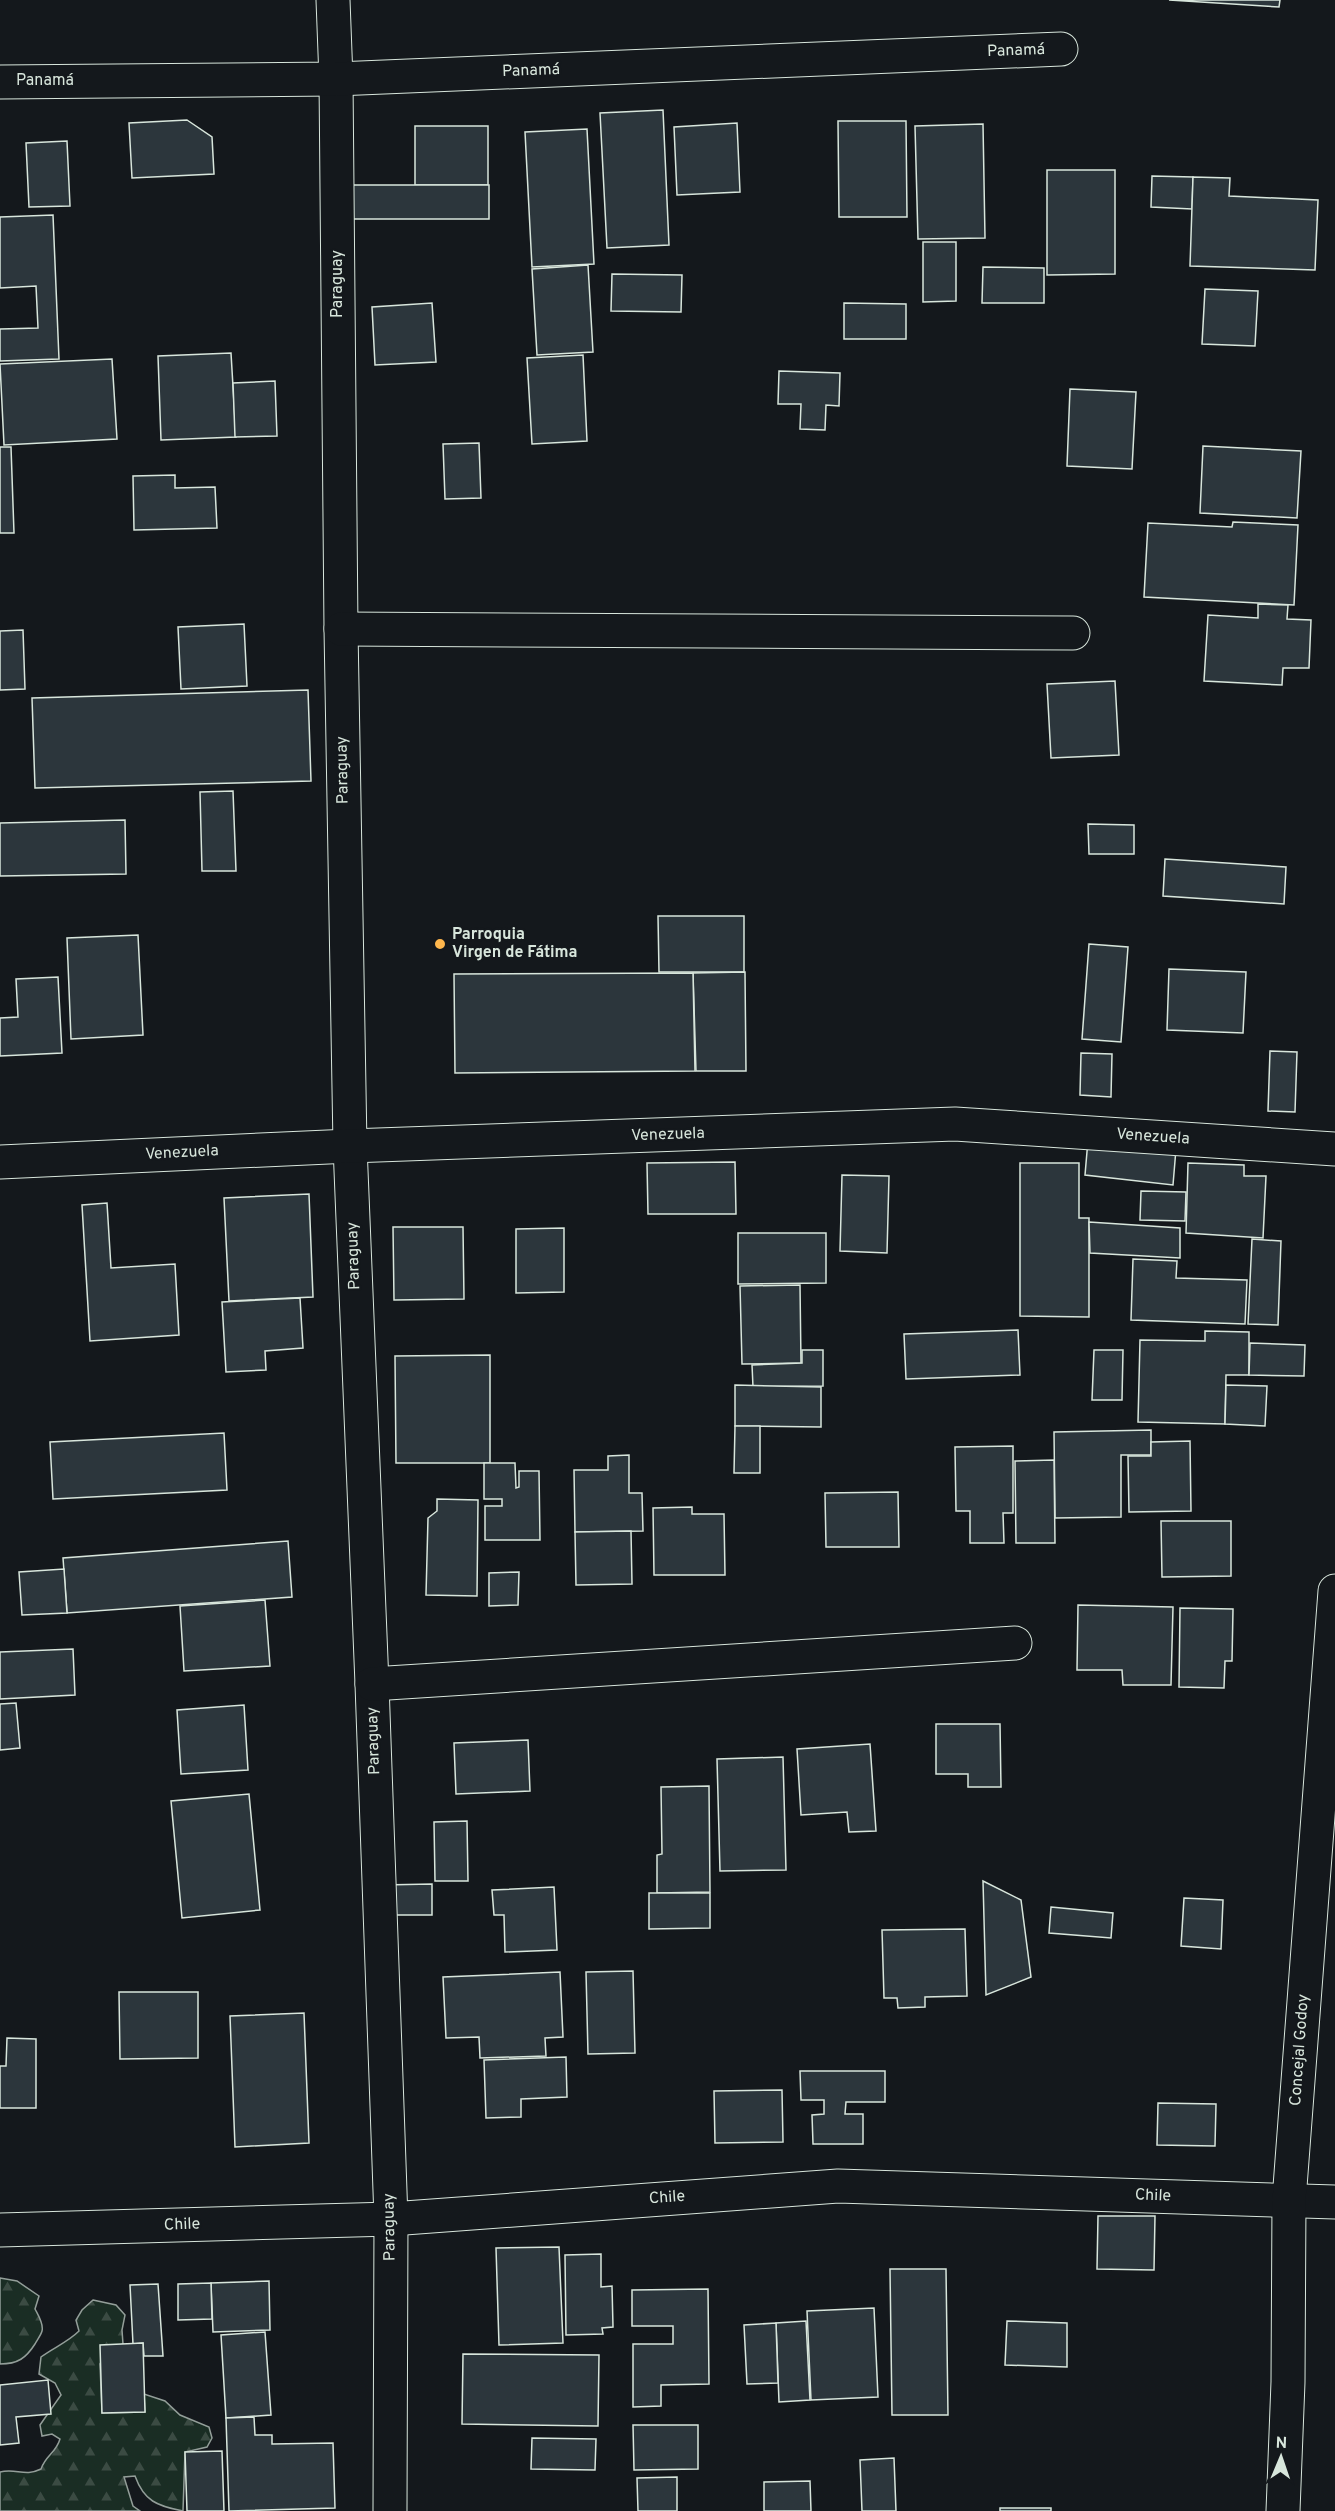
<svg xmlns="http://www.w3.org/2000/svg" width="1335" height="2511" font-family="Overpass,sans-serif">
  <defs>
    <pattern id="forest-firs" width="22" height="20" patternUnits="userSpaceOnUse" patternTransform="scale(1.5)"><rect width="22" height="20" fill="#1a2d24"/><path d="M5 1l3.5 6h-7zM16 11l3.5 6h-7z" fill="#3b4b43"/></pattern>
  </defs>
  <rect width="100%" height="100%" fill="#14181c"/>
  <g fill="url(#forest-firs)" stroke="#939e99" stroke-width="1.5">
    <path d="M0,2278L17,2281L39,2296L35,2309C38,2315 44,2324 42,2331C41,2335 37,2340 35,2344C26,2358 18,2364 0,2364Z"/>
    <path d="M93,2300L116,2305L125,2315L122,2330L123,2344L107,2351L100,2364L102,2413L145,2412L144,2394L165,2401L180,2415L209,2427L212,2438L207,2447L185,2452L183,2511C157,2506 144,2501 135,2476L124,2477L133,2506L140,2511H0V2472C16,2468 25,2477 41,2469C46,2455 56,2453 60,2439L52,2434L42,2436L40,2425L61,2395L55,2383L39,2374L41,2357C53,2348 68,2342 79,2331L76,2320L82,2310Z"/>
  </g>
  <g fill="#2c363c" stroke="#d8e6dc" stroke-width="1.5">
    <path d="M1169,0H1280L1279,7Z"/>
    <path d="M663,110L669,245L607,248L600,113Z"/>
    <path d="M187,120L212,137L214,174L132,178L129,123Z"/>
    <path d="M838,121H906L907,217H839Z"/>
    <path d="M737,123L740,192L677,195L674,127Z"/>
    <path d="M983,124L985,238L918,239L915,126Z"/>
    <rect x="415" y="126" width="73" height="59"/>
    <path d="M587,129L594,264L532,267L525,132Z"/>
    <path d="M67,141L70,206L29,207L26,143Z"/>
    <path d="M1047,170H1115V274L1047,275Z"/>
    <path d="M1152,176L1193,177L1192,209L1151,207Z"/>
    <path d="M1193,177L1230,178L1229,196L1318,200L1315,270L1190,266Z"/>
    <rect x="347" y="185" width="142" height="34"/>
    <path d="M53,215L59,359L0,361V329L38,328L36,286L0,288V217Z"/>
    <path d="M923,242H956V301L923,302Z"/>
    <path d="M588,265L593,352L537,355L532,269Z"/>
    <path d="M983,267L1044,268V303H982Z"/>
    <path d="M612,274L682,275L681,312L611,311Z"/>
    <path d="M1205,289L1258,291L1255,346L1202,344Z"/>
    <path d="M432,303L436,362L375,365L372,307Z"/>
    <path d="M844,303L906,304V339H844Z"/>
    <path d="M231,353L236,437L161,440L158,356Z"/>
    <path d="M583,355L587,441L532,444L527,358Z"/>
    <path d="M112,359L117,439L4,445L0,364Z"/>
    <path d="M779,371L840,373L839,406L826,405L825,430L800,429L801,404H778Z"/>
    <path d="M275,381L277,436L235,437L233,383Z"/>
    <path d="M1070,389L1136,392L1132,469L1067,466Z"/>
    <path d="M479,443L481,498L445,499L443,444Z"/>
    <path d="M1203,446L1301,451L1297,518L1200,513Z"/>
    <path d="M0,447H11L14,533H0Z"/>
    <path d="M175,475V488L215,487L217,528L134,530L133,476Z"/>
    <path d="M1233,522L1298,525L1294,605L1144,597L1148,523L1232,527Z"/>
    <path d="M1258,604L1288,605L1287,619L1311,620L1309,668H1283L1282,685L1204,681L1208,615L1258,618Z"/>
    <path d="M244,624L247,686L181,689L178,627Z"/>
    <path d="M23,630L25,689L0,690V631Z"/>
    <path d="M1115,681L1119,755L1051,758L1047,684Z"/>
    <path d="M308,690L311,781L35,788L32,698Z"/>
    <path d="M233,791L236,871H202L200,792Z"/>
    <path d="M125,820L126,874L0,876V823Z"/>
    <path d="M1088,824L1134,825V854H1089Z"/>
    <path d="M1165,859L1286,867L1284,904L1163,896Z"/>
    <path d="M658,916H744V972H659Z"/>
    <path d="M138,935L143,1035L71,1039L67,938Z"/>
    <path d="M1089,944L1128,947L1121,1042L1082,1039Z"/>
    <path d="M1169,969L1246,972L1243,1033L1167,1030Z"/>
    <path d="M745,972L746,1071H696L693,973Z"/>
    <path d="M693,973L695,1071L455,1073L454,974Z"/>
    <path d="M58,977L62,1053L0,1056V1018L18,1017L16,979Z"/>
    <path d="M1270,1051L1297,1052L1295,1112L1268,1111Z"/>
    <path d="M1081,1053L1112,1054L1111,1097L1080,1095Z"/>
    <path d="M1088,1140L1176,1149L1173,1185L1085,1175Z"/>
    <path d="M735,1162L736,1214H648L647,1163Z"/>
    <path d="M1020,1163H1079V1218H1089V1317L1020,1316Z"/>
    <path d="M1188,1163L1244,1165V1176H1266L1263,1238L1186,1233Z"/>
    <path d="M842,1175L889,1176L887,1253L840,1251Z"/>
    <path d="M1141,1191L1186,1192L1185,1221L1140,1220Z"/>
    <path d="M309,1194L313,1297L229,1301L224,1198Z"/>
    <path d="M107,1203L111,1268L175,1264L179,1335L90,1341L82,1205Z"/>
    <path d="M1089,1222L1180,1228V1258L1090,1253Z"/>
    <path d="M393,1227H463L464,1299L394,1300Z"/>
    <path d="M564,1228V1292L516,1293V1229Z"/>
    <path d="M738,1233H826V1283L738,1284Z"/>
    <path d="M1252,1239L1281,1241L1278,1325L1248,1324Z"/>
    <path d="M1133,1259L1177,1261L1176,1278L1247,1280L1245,1324L1131,1320Z"/>
    <path d="M800,1285L801,1363L742,1364L740,1286Z"/>
    <path d="M300,1298L303,1348L265,1351L266,1370L226,1372L222,1302Z"/>
    <path d="M1018,1330L1020,1375L906,1379L904,1334Z"/>
    <path d="M1205,1331L1249,1332V1375H1226L1225,1424L1138,1422L1140,1340L1205,1341Z"/>
    <path d="M1250,1343L1305,1345L1304,1376L1249,1375Z"/>
    <path d="M802,1350H823V1386L753,1387L752,1365L802,1363Z"/>
    <path d="M1094,1350H1123L1122,1400H1092Z"/>
    <path d="M490,1355V1463H396L395,1356Z"/>
    <path d="M735,1385L821,1387V1427L735,1426Z"/>
    <path d="M1226,1385L1267,1386L1265,1426L1225,1424Z"/>
    <path d="M735,1426H760V1473H734Z"/>
    <path d="M1151,1430V1455H1121V1517L1055,1518L1054,1432Z"/>
    <path d="M224,1433L227,1490L53,1499L50,1442Z"/>
    <path d="M1190,1441L1191,1511L1129,1512L1128,1456H1151V1442Z"/>
    <path d="M1013,1446V1513H1003L1004,1543H970V1511H956L955,1447Z"/>
    <path d="M629,1455V1493H642L643,1531L575,1532L574,1470H608V1456Z"/>
    <path d="M1054,1460L1055,1543H1016L1015,1461Z"/>
    <path d="M484,1463H515L516,1488L519,1487V1471H539L540,1540H485V1506H502V1499H484Z"/>
    <path d="M898,1492L899,1547H826L825,1493Z"/>
    <path d="M437,1499L478,1500L477,1596L426,1595L428,1518L437,1511Z"/>
    <path d="M692,1507V1514H724L725,1575H654L653,1508Z"/>
    <path d="M1161,1521H1231V1576L1162,1577Z"/>
    <path d="M631,1531L632,1584L576,1585L575,1532Z"/>
    <path d="M288,1541L292,1597L67,1613L63,1558Z"/>
    <path d="M64,1569L67,1613L22,1615L19,1572Z"/>
    <path d="M519,1572L518,1605L489,1606V1573Z"/>
    <path d="M265,1600L270,1666L184,1671L180,1606Z"/>
    <path d="M1078,1605L1173,1607L1171,1685H1123L1122,1670H1077Z"/>
    <path d="M1180,1608L1233,1609L1232,1661H1225L1224,1688L1179,1687Z"/>
    <path d="M73,1649L75,1695L0,1699V1652Z"/>
    <path d="M16,1703L20,1748L0,1750V1704Z"/>
    <path d="M244,1705L248,1770L181,1774L177,1710Z"/>
    <path d="M936,1724H1000L1001,1787H968V1774H936Z"/>
    <path d="M528,1740L530,1791L456,1794L454,1743Z"/>
    <path d="M870,1744L876,1831L849,1832L847,1812L801,1815L797,1749Z"/>
    <path d="M783,1757L786,1870L720,1871L717,1759Z"/>
    <path d="M709,1786L710,1892L657,1893V1855L662,1854L661,1787Z"/>
    <path d="M249,1794L260,1910L182,1918L171,1801Z"/>
    <path d="M467,1821L468,1881H435L434,1822Z"/>
    <path d="M983,1881L1021,1900L1031,1977L986,1995Z"/>
    <path d="M432,1884V1915H382V1885Z"/>
    <path d="M554,1887L557,1950L505,1952L504,1915H494L492,1890Z"/>
    <path d="M649,1893H710V1928L649,1929Z"/>
    <path d="M1184,1898L1223,1900L1221,1949L1181,1946Z"/>
    <path d="M1051,1907L1113,1913L1111,1938L1049,1933Z"/>
    <path d="M965,1929L967,1996L925,1997V2007L898,2008L897,1998H884L882,1930Z"/>
    <path d="M633,1971L635,2053L588,2054L586,1972Z"/>
    <path d="M560,1972L563,2037L545,2038L546,2056L480,2058L479,2037L446,2038L443,1977Z"/>
    <path d="M119,1992H198V2058L120,2059Z"/>
    <path d="M304,2013L309,2143L235,2147L230,2016Z"/>
    <path d="M7,2038L36,2039V2108H0V2066H6Z"/>
    <path d="M566,2057L567,2097L521,2099V2117L486,2118L484,2060Z"/>
    <path d="M800,2071H885V2102H846L845,2114H863V2144H813L812,2115L824,2114V2100H801Z"/>
    <path d="M782,2090L783,2142L715,2143L714,2091Z"/>
    <path d="M1158,2103L1216,2104L1215,2146L1157,2145Z"/>
    <path d="M1098,2216H1155L1154,2270L1097,2269Z"/>
    <path d="M559,2247L563,2343L499,2345L496,2248Z"/>
    <path d="M601,2254V2287L612,2286L613,2327L602,2328L603,2334L566,2335L565,2255Z"/>
    <path d="M890,2269H946L948,2415H892Z"/>
    <path d="M269,2281L270,2330L213,2332L211,2283Z"/>
    <path d="M211,2283L212,2319L178,2320V2284Z"/>
    <path d="M158,2284L163,2356H144L143,2343L133,2344L130,2285Z"/>
    <path d="M708,2289L709,2384L661,2385V2406L633,2407V2344H673V2326H632V2290Z"/>
    <path d="M874,2308L878,2397L811,2400L807,2311Z"/>
    <path d="M806,2321L810,2400L779,2402L776,2323Z"/>
    <path d="M1007,2321L1067,2323V2367L1005,2365Z"/>
    <path d="M776,2323L778,2383L747,2384L744,2325Z"/>
    <path d="M265,2332L271,2415L226,2418L221,2335Z"/>
    <path d="M143,2343L145,2412L102,2413L100,2345Z"/>
    <path d="M463,2354L599,2355L598,2426L462,2424Z"/>
    <path d="M48,2380L51,2414L16,2417L19,2443L0,2445V2385Z"/>
    <path d="M254,2417L255,2435H272V2444L333,2443L335,2508L229,2511L226,2418Z"/>
    <path d="M633,2425H698V2469L634,2470Z"/>
    <path d="M532,2438L596,2439L595,2470L531,2469Z"/>
    <path d="M222,2451L224,2511H187L185,2452Z"/>
    <path d="M894,2458L896,2511H862L860,2460Z"/>
    <path d="M677,2477V2511H638L637,2478Z"/>
    <path d="M810,2481L811,2511H764V2482Z"/>
    <rect x="1000" y="2508" width="51" height="3"/>
  </g>
  <g fill="none" stroke-linecap="round" stroke-linejoin="round">
    <defs>
      <g id="minor">
        <path d="M333,0L336,79L341,629L350,1146L372,1684L391,2219L390,2511"/>
        <path d="M0,82L336,79L1061,49"/>
        <path d="M341,629L1073,633"/>
        <path d="M0,1162L350,1146L955,1124L1335,1149"/>
        <path d="M372,1684L1015,1643"/>
        <path d="M0,2230L391,2219L838,2186L1335,2202"/>
        <path d="M1283,2511L1288,2382L1289,2200L1335,1591"/>
      </g>
    </defs>
    <use href="#minor" stroke="#d8e6dc" stroke-width="35"/>
    <use href="#minor" stroke="#14181c" stroke-width="33"/>
  </g>
  <circle fill="#ffb74d" stroke="#14181c" stroke-width="2" cx="440" cy="944" r="6"/>
  <g text-anchor="middle" dominant-baseline="central" stroke-width="4.5" stroke-linejoin="round" paint-order="stroke">
    <g font-size="16" fill="#d8e6dc" stroke="#14181c">
      <text transform="translate(1016 51) rotate(-2)">Panamá</text>
      <text transform="translate(531 71) rotate(-2)">Panamá</text>
      <text x="45" y="81">Panamá</text>
      <text transform="translate(338 284) rotate(-90)">Paraguay</text>
      <text transform="translate(343 770) rotate(-91)">Paraguay</text>
      <text transform="translate(668 1135) rotate(-2)">Venezuela</text>
      <text transform="translate(1153 1137) rotate(4)">Venezuela</text>
      <text transform="translate(182 1153) rotate(-3)">Venezuela</text>
      <text transform="translate(354 1256) rotate(-92)">Paraguay</text>
      <text transform="translate(374 1741) rotate(-92)">Paraguay</text>
      <text transform="translate(1300 2050) rotate(-86)">Concejal Godoy</text>
      <text transform="translate(1153 2196) rotate(2)">Chile</text>
      <text transform="translate(667 2198) rotate(-4)">Chile</text>
      <text transform="translate(182 2225) rotate(-2)">Chile</text>
      <text transform="translate(390 2227) rotate(-91)">Paraguay</text>
    </g>
    <g font-size="16" font-weight="bold" fill="#d8e6dc" stroke="#14181c" text-anchor="start">
      <text x="452" y="935">Parroquia<tspan x="452" dy="18">Virgen de Fátima</tspan></text>
    </g>
  </g>
  <g transform="translate(1281 2457) rotate(2)" stroke="#14181c" stroke-width="4.5" paint-order="stroke">
  <path d="M0-4.5L10 22L0 15L-10 22Z" fill="#d8e6dc"/>
  <text y="-9" font-size="16" font-weight="bold" text-anchor="middle" fill="#d8e6dc">N</text>
  </g>
</svg>
